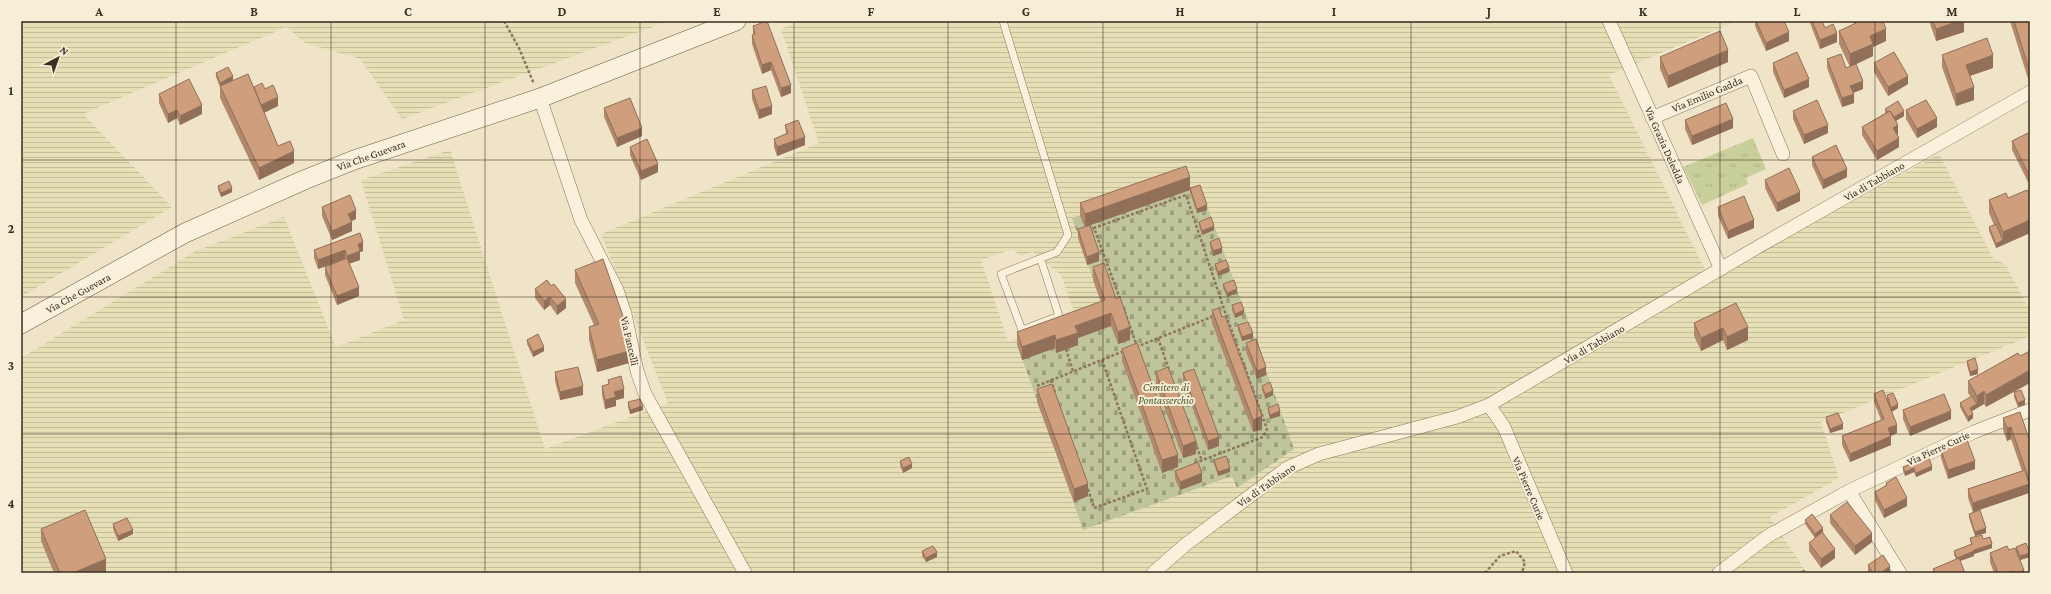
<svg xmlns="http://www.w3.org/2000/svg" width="2051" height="594" font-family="'Crimson Pro',serif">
  <defs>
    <pattern id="farmland-rules" width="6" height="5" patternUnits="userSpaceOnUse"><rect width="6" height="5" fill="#e6deb5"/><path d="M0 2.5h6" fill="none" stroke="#c6bf9b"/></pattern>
    <pattern id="grass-tufts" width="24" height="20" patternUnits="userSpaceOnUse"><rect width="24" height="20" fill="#c9cf9b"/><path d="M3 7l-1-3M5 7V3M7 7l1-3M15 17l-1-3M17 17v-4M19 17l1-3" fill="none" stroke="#aeb285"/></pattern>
    <pattern id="cemetery-stones" width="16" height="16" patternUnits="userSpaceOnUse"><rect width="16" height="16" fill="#bfc49a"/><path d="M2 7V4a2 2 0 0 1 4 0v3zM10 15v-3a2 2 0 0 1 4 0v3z" fill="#9ca07d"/></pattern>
  </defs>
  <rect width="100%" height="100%" fill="#f0e4c8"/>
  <g fill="url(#farmland-rules)" fill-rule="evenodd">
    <path d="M21,21H669L402,119L360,59L305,43L286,27L83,114L172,207L21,297Z"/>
    <path d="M801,21H1737L1609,75L1710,280L1939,154L1993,258L2005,264L2030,310V336L1821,422L1839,478L1770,517L1807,573H21V358L196,251L284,217L336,347L404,320L361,180L450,150L545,449L668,403L601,234L819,143L781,29ZM1190,190L1237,487L1233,476L1083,530L1037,402L1105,313L1072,218ZM1013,249L1020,256L1033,252L1061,275L1076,318L1008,341L981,260Z"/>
  </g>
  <path fill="url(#grass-tufts)" d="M1753,138L1766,169L1746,178L1748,184L1702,205L1683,167Z"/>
  <path fill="url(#cemetery-stones)" d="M1186,179L1190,189L1200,186L1294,449L1237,488L1232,476L1083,530L1017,344L1105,313L1072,218Z"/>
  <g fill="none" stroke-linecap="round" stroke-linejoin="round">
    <defs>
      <path id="lane" d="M1003,21L1068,235L1057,252L1001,274L1022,330L1059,316L1041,260"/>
      <g id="street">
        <path d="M1609,21L1721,269"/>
        <path d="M540,98L581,220L617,290L625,314L637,371L645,394L745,573"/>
        <path d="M1652,118L1751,76L1783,154"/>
        <path d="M1489,405L1504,427L1566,573"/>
        <path d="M1849,491L1900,573"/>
        <path d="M1153,573L1185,545L1287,468L1319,454L1457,417L1489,405L1756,248L2030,92"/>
        <path d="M1719,573L1768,536L1849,491L1974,432L2030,410"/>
      </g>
      <path id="secondary" d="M21,324L185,233L304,180L354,160L540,98L736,21"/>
    </defs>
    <use href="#lane" stroke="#8d765c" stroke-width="8"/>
    <use href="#street" stroke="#8d765c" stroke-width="14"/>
    <use href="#secondary" stroke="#6f573f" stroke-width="20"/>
    <g stroke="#8d765c" stroke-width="2.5" stroke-dasharray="3 2" stroke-linecap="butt">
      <path d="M504,21L519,48L534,84"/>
      <path d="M1120,299L1094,228L1186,195L1225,312L1267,429L1263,437L1195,463"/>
      <path d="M1123,307L1137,346"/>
      <path d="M1158,338L1169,370"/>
      <path d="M1136,347L1214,316"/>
      <path d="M1066,349L1073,371"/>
      <path d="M1051,380L1055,393"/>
      <path d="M1037,386L1124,351"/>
      <path d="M1195,442L1202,461"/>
      <path d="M1088,489L1094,508L1147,489L1102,360"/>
      <path d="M1485,573L1500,556L1516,551L1525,562L1522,573"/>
    </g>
    <use href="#lane" stroke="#faf1dc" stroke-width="7"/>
    <use href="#street" stroke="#faf1dc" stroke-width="13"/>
    <use href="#secondary" stroke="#faf1dc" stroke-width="19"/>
  </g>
  <g fill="#b2896c">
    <path d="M1755,21H1784L1789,41L1766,51L1755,26Z"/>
    <path d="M1810,21H1822L1825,28L1837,42L1820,49L1810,23Z"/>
    <path d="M1854,21H1883L1886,41L1873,47V56L1856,64L1863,89L1853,93L1854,103L1842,107L1827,68V59L1846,68L1850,67L1839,44V31L1854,24Z"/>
    <path d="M1929,21H1966L1964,22V32L1936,41Z"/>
    <path d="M2010,21H2030V85Z"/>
    <path d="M753,26L791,93L781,97L771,70L762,74L752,44V35H753Z"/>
    <path d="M1942,55L1993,68L1970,76L1974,100L1956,106L1942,67Z"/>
    <path d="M1660,57L1728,62L1668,88L1660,69Z"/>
    <path d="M1773,63L1809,87L1784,98L1773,72Z"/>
    <path d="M1874,63L1908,84L1888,96L1874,72Z"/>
    <path d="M216,73L233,80L228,83L265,89L278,106L264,112L278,146L294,163L259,180L220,98V87L216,77Z"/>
    <path d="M752,90L772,114L759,119L752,99Z"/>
    <path d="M159,94L202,114L180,125L177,118L168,123L159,103Z"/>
    <path d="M604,108L642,136L617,147L604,117Z"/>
    <path d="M1885,109L1904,116L1896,121L1898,134L1897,135L1899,147L1877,160L1862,135V127L1885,113Z"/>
    <path d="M1906,110L1937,127L1917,138L1906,119Z"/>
    <path d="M1793,111L1828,133L1804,144L1793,119Z"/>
    <path d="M1685,120L1733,128L1692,145L1685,129Z"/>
    <path d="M785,125L805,145L777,156L774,147V139L786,134Z"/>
    <path d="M2030,132L2028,182L2012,150V141Z"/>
    <path d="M630,147L658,172L641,180L630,155Z"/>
    <path d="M1812,157L1847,177L1823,189L1812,165Z"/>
    <path d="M1765,180L1800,201L1777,212L1765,188Z"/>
    <path d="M218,186L232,192L221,197L218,190Z"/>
    <path d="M1190,188L1207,210L1197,213L1190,193Z"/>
    <path d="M1190,190L1090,225L1099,261L1087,265L1078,238V229L1085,227L1080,216V203Z"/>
    <path d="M2030,195V233L1996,248L1989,231V227L1994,225L1989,213V200Z"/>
    <path d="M322,207L356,219L352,221V231L332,240L322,216Z"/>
    <path d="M1718,207L1754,228L1728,239L1718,216Z"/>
    <path d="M1199,222L1214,230L1202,235L1199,226Z"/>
    <path d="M1210,242L1222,253L1213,256L1210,246Z"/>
    <path d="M314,250L363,251L360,252V260L349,264L359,296L337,305L325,275V267L343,259L318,269L314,258Z"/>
    <path d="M1215,264L1229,272L1218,276L1215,268Z"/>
    <path d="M1093,267L1130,340L1118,344L1111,326L1078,338V345L1056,353L1055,348L1022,360L1017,344V332L1101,302L1093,280Z"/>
    <path d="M575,270L629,363L597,372L589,340V327L594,325L575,283Z"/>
    <path d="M547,280L566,308L557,315L550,305L544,310L535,298V289Z"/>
    <path d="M1223,284L1237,293L1227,297L1223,288Z"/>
    <path d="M1232,305L1244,314L1235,318L1232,310Z"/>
    <path d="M1212,310L1262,429L1253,432L1212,323Z"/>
    <path d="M1694,323L1748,327V340L1727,350L1723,340L1701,351L1694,336Z"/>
    <path d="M1238,325L1253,338L1242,341L1238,330Z"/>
    <path d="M527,340L544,351L533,357L527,344Z"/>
    <path d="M1246,343L1266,375L1257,379L1246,352Z"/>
    <path d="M1122,349L1178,467L1162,473L1122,361Z"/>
    <path d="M2018,353L1986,407L1984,404L1972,411L1973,418L1968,422L1960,407V403L1971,397L1968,393V381Z"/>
    <path d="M1967,361L1978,374L1970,376L1967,365Z"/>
    <path d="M555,372L583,395L560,400L555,381Z"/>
    <path d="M1156,372L1196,454L1183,458L1156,385Z"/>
    <path d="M1183,373L1219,446L1208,450L1183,382Z"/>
    <path d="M608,380L624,398L616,400V406L605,409L602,395V386L608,385Z"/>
    <path d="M1262,386L1273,395L1265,399L1262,390Z"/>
    <path d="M1037,389L1088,496L1074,502L1037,402Z"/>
    <path d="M2014,392L2025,405L2018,407L2014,397Z"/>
    <path d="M1874,394L1887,398V395L1898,408L1892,412L1897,433L1891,436V445L1850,462L1842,445V436L1881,420L1874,402Z"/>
    <path d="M628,402L643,410L630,414L628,407Z"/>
    <path d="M1268,408L1280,416L1270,419L1268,412Z"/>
    <path d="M1903,410L1951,419L1910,436L1903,419Z"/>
    <path d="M1826,417L1843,429L1830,433L1826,422Z"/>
    <path d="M2003,418L2030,442V495L2029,493L1973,512L1968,498V489L2022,471L2011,439L2007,441L2003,430Z"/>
    <path d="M1941,450L1975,469L1948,479L1941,458Z"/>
    <path d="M1214,460L1230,472L1218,476L1214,464Z"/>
    <path d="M900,461L912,468L903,473L900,465Z"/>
    <path d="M1903,467L1932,470L1916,477L1914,472L1905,476L1903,471Z"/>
    <path d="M1175,471L1202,482L1180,490L1175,479Z"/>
    <path d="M1886,483L1907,506L1884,518L1875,500V492L1886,486Z"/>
    <path d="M1969,514L1986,533L1975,536L1969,518Z"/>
    <path d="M1830,515L1872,542L1855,555L1830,523Z"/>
    <path d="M1805,520L1823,532L1835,558L1821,568L1809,551V543L1815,538L1805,524Z"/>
    <path d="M113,524L133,534L118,541L113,529Z"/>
    <path d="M41,529L106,572L103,573H54L41,541Z"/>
    <path d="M1970,538L1983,539L1992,548L1974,554V556L1960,561L1965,573H1933V569L1956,559L1954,555V551L1971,544Z"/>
    <path d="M2016,547L2030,552V557L2020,560L2024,573H1994L1990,562V553L2009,550H2016Z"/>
    <path d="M922,551L937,557L926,562L922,556Z"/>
    <path d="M1868,565L1890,573H1868Z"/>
  </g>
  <g fill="#916f58">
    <path d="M1959,21H1966L1964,22V32L1936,41V29Z"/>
    <path d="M1886,29V41L1873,47V56L1850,67V54L1870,36Z"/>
    <path d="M1789,32V41L1766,51V43Z"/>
    <path d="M1837,33V42L1820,49V40Z"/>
    <path d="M1728,50V62L1668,88V76Z"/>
    <path d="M1993,55V68L1966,77V65Z"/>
    <path d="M771,62V70L762,74V65Z"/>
    <path d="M233,76V80L221,87L220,86V87V83Z"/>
    <path d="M1908,76V84L1888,96V87Z"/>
    <path d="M1809,79V87L1784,98V90Z"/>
    <path d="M1863,81V89L1850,94V86Z"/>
    <path d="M791,85V93L781,97V88Z"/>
    <path d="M1974,87V100L1956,106V94Z"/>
    <path d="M1854,94V103L1842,107V98Z"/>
    <path d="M278,97V106L260,115V106Z"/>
    <path d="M202,105V114L180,125V116Z"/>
    <path d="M772,106V114L759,119V110Z"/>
    <path d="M177,110V118L168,123V114Z"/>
    <path d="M1904,111V116L1892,123V118Z"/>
    <path d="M1937,118V127L1917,138V129Z"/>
    <path d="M1733,119V128L1692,145V136Z"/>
    <path d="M1828,125V133L1804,144V135Z"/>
    <path d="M1898,125V134L1893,137V128Z"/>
    <path d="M642,128V136L617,147V138Z"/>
    <path d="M805,137V145L777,156V147Z"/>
    <path d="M1899,138V147L1877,160V151Z"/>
    <path d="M294,151V163L259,180V168Z"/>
    <path d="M658,164V172L641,180V171Z"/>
    <path d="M1847,169V177L1823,189V180Z"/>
    <path d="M2030,172V181L2028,182V173Z"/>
    <path d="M1190,177V190L1085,227V214Z"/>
    <path d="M232,188V192L221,197V193Z"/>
    <path d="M1800,192V201L1777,212V203Z"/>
    <path d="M1207,205V210L1197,213V209Z"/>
    <path d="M356,210V219L348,222V214Z"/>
    <path d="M1754,220V228L1728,239V231Z"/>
    <path d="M2030,220V233L1996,248V244L2003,240V232Z"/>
    <path d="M352,222V231L332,240V231Z"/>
    <path d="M1214,226V230L1202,235V231Z"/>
    <path d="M363,242V251L360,252V260L347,264V256L358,244Z"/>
    <path d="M1222,248V253L1213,256V251Z"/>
    <path d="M345,250V259L318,269V260Z"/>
    <path d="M1099,252V261L1087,265V257Z"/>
    <path d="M1229,267V272L1218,276V272Z"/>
    <path d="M359,287V296L337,305V296Z"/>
    <path d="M1237,289V293L1227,297V293Z"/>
    <path d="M550,297V305L544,310V301Z"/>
    <path d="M566,299V308L557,315V306Z"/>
    <path d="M1244,310V314L1235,318V314Z"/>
    <path d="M1111,313V326L1078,338V345L1056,353V340L1075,326Z"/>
    <path d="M1130,327V340L1118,344V332Z"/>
    <path d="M1748,327V340L1727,350V337Z"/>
    <path d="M1723,328V340L1701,351V338Z"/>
    <path d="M1253,333V338L1242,341V337Z"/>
    <path d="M1055,335V348L1022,360V347Z"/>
    <path d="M544,347V351L533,357V352Z"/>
    <path d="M629,351V363L597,372V360Z"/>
    <path d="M1266,367V375L1257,379V371Z"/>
    <path d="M1978,369V374L1970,376V372Z"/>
    <path d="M2030,370V383L1986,407V395Z"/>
    <path d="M583,386V395L560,400V392Z"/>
    <path d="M624,389V398L616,400V406L605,409V400L614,392Z"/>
    <path d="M1273,391V395L1265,399V394Z"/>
    <path d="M1984,391V404L1970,412V408L1977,404V396Z"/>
    <path d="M2025,400V405L2018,407V403Z"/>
    <path d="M1898,404V408L1891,412V408Z"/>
    <path d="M643,406V410L630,414V410Z"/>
    <path d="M1280,411V416L1270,419V415Z"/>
    <path d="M1951,411V419L1910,436V427Z"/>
    <path d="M1973,414V418L1968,422V417Z"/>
    <path d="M1262,416V429L1253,432V420Z"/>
    <path d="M1843,424V429L1830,433V429Z"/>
    <path d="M1897,425V433L1888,437V428Z"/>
    <path d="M2011,427V439L2007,441V428Z"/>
    <path d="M1891,436V445L1850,462V454Z"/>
    <path d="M1219,437V446L1208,450V441Z"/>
    <path d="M1196,441V454L1183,458V446Z"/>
    <path d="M1178,455V467L1162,473V460Z"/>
    <path d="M1975,461V469L1948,479V470Z"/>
    <path d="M912,464V468L903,473V468Z"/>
    <path d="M1932,466V470L1916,477V473Z"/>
    <path d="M1230,468V472L1218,476V472Z"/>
    <path d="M1914,468V472L1905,476V472Z"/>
    <path d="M1202,473V482L1180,490V482Z"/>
    <path d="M1088,484V496L1074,502V489Z"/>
    <path d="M2029,484V493L1973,512V503Z"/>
    <path d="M1907,498V506L1884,518V510Z"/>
    <path d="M1823,528V532L1815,538V534Z"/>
    <path d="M1986,528V533L1975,536V532Z"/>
    <path d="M133,530V534L118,541V536Z"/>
    <path d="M1872,533V542L1855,555V546Z"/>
    <path d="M1992,544V548L1974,554V556L1957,562V558L1974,550Z"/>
    <path d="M1835,549V558L1821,568V559Z"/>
    <path d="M937,552V557L926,562V558Z"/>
    <path d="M2030,553V557L2020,560V556Z"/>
    <path d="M106,559V572L103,573H73Z"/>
    <path d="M1890,566V573H1881Z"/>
    <path d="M2024,570V573H2018Z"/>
  </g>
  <g fill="#cf9f7d" stroke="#916f58">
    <path d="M767,21L791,85L781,88L771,62L762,65L752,35L755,34L753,26Z"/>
    <path d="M1756,21H1784L1789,32L1766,43Z"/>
    <path d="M1812,21H1822L1825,28L1833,24L1837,33L1820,40Z"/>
    <path d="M1855,21H1883L1886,29L1870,36L1873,44L1850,54L1839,31L1856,23Z"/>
    <path d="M1933,21H1959L1936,29Z"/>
    <path d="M2014,21H2030V72Z"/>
    <path d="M1720,31L1728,50L1668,76L1660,57Z"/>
    <path d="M1987,38L1993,55L1966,65L1974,87L1956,94L1942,55Z"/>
    <path d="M1797,52L1809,79L1784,90L1773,63Z"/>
    <path d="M1894,52L1908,76L1888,87L1874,63Z"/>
    <path d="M1841,54L1846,68L1856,64L1863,81L1850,86L1854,94L1842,98L1827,59Z"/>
    <path d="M228,67L233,76L220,83L216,73Z"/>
    <path d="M248,74L278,146L290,141L294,151L259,168L220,86Z"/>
    <path d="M189,79L202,105L180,116L177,110L168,114L159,94Z"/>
    <path d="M262,83L265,89L273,85L278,97L261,105L254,87Z"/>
    <path d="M766,86L772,106L759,110L752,90Z"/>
    <path d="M630,98L642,128L617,138L604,108Z"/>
    <path d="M1817,100L1828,125L1804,135L1793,111Z"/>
    <path d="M1926,100L1937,118L1917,129L1906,110Z"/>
    <path d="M1898,101L1904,111L1894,117L1890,111L1888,112L1885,109Z"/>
    <path d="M1726,103L1733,119L1692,136L1685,120Z"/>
    <path d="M1890,111L1898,125L1893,128L1899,138L1877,151L1862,127Z"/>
    <path d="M798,120L805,137L777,147L774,139L788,133L785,125Z"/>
    <path d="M2030,132V172L2028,173L2012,141Z"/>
    <path d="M647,139L658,164L641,171L630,147Z"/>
    <path d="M1836,145L1847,169L1823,180L1812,157Z"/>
    <path d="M1186,166L1190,177L1085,214L1080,203Z"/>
    <path d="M1789,168L1800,192L1777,203L1765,180Z"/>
    <path d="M229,181L232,188L221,193L218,186Z"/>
    <path d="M1200,185L1207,205L1197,209L1190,188Z"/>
    <path d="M2027,190L2030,195V220L2003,232L1989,200L2006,193L2008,198Z"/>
    <path d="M350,195L356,210L348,214L352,222L332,231L322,207Z"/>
    <path d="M1744,196L1754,220L1728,231L1718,207Z"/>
    <path d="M1211,217L1214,226L1202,231L1199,222Z"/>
    <path d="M1996,224L2003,240L1996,244L1989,227Z"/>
    <path d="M1090,225L1099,252L1087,257L1078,229Z"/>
    <path d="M360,233L363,242L358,244L360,251L347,256L345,250L318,260L314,250Z"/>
    <path d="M1219,238L1222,248L1213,251L1210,242Z"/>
    <path d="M347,258L359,287L337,296L325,267Z"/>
    <path d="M603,259L623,316L629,351L597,360L589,327L599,324L575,270Z"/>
    <path d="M1226,260L1229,267L1218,272L1215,264Z"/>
    <path d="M1104,263L1116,299L1120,297L1130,327L1118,332L1111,313L1075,326L1078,333L1056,340L1055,335L1022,347L1017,332L1105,300L1093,267Z"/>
    <path d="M547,280L551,286L554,284L566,299L557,306L550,297L544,301L535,289Z"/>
    <path d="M1234,280L1237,289L1227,293L1223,284Z"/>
    <path d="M1241,302L1244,310L1235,314L1232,305Z"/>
    <path d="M1736,303L1748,327L1727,337L1723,328L1701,338L1694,323Z"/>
    <path d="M1219,308L1222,317L1225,316L1262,416L1253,420L1212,310Z"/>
    <path d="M1248,322L1253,333L1242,337L1238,325Z"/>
    <path d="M538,334L544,347L533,352L527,340Z"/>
    <path d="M1256,339L1266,367L1257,371L1246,343Z"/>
    <path d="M1137,343L1178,455L1162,460L1122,349Z"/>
    <path d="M2030,351V370L1986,395L1984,391L1977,396L1968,381L2018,353L2020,356Z"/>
    <path d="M1975,358L1978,369L1970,372L1967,361Z"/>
    <path d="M578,367L583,386L560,392L555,372Z"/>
    <path d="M1168,367L1196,441L1183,446L1156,372Z"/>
    <path d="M1194,369L1219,437L1208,441L1183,373Z"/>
    <path d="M621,376L624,389L614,392L616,397L605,400L602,386L609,384L608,380Z"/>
    <path d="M1270,382L1273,391L1265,394L1262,386Z"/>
    <path d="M1052,384L1088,484L1074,489L1037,389Z"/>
    <path d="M1883,390L1897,425L1888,428L1891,436L1850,454L1842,436L1884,419L1874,394Z"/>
    <path d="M2021,390L2025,400L2018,403L2014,392Z"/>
    <path d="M1893,393L1898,404L1891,408L1887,395Z"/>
    <path d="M1944,394L1951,411L1910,427L1903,410Z"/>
    <path d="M1972,396L1977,404L1970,408L1973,414L1968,417L1960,403Z"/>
    <path d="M640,399L643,406L630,410L628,402Z"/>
    <path d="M1278,404L1280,411L1270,415L1268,408Z"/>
    <path d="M2020,412L2030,442V483L2011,427L2007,428L2003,418Z"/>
    <path d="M1838,413L1843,424L1830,429L1826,417Z"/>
    <path d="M1967,440L1975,461L1948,470L1941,450Z"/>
    <path d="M1226,456L1230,468L1218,472L1214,460Z"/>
    <path d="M1928,456L1932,466L1916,473L1914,468L1905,472L1903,467Z"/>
    <path d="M909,457L912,464L903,468L900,461Z"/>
    <path d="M1198,462L1202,473L1180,482L1175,471Z"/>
    <path d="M2025,470L2029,484L1973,503L1968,489Z"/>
    <path d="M1896,477L1907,498L1884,510L1875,492L1887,485L1886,483Z"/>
    <path d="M1847,502L1872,533L1855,546L1830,515Z"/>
    <path d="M85,510L106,559L73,573H60L41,529Z"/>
    <path d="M1980,510L1986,528L1975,532L1969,514Z"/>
    <path d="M1812,514L1823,528L1815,534L1805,520Z"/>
    <path d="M127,518L133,530L118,536L113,524Z"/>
    <path d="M1822,532L1835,549L1821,559L1809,543Z"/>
    <path d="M1982,535L1983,539L1990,537L1992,544L1974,550V551L1957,558L1954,551L1972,544L1970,538Z"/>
    <path d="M2026,543L2030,553L2020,556L2016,547Z"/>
    <path d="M933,546L937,552L926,558L922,551Z"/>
    <path d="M2007,546L2009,550L2015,548L2024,570L2018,573H2014L2013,571L2007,573H1998L1990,553Z"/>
    <path d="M1883,555L1890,566L1881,573H1873L1868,565Z"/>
    <path d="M1959,558L1965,573H1935L1933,569Z"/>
    <path d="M1804,570L1806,573H1800Z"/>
  </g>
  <path fill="none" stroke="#3d2e20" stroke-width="1" stroke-opacity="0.55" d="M176,21V573M331,21V573M485,21V573M640,21V573M794,21V573M948,21V573M1103,21V573M1257,21V573M1411,21V573M1566,21V573M1720,21V573M1875,21V573M21,160H2030M21,297H2030M21,434H2030"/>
  <g text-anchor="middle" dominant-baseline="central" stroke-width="4" stroke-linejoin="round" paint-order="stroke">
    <g font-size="11" fill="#3d2e20" stroke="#f7eed8">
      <text transform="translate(1707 94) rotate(-23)">Via Emilio Gadda</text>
      <text transform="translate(1665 145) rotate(66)">Via Grazia Deledda</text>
      <text transform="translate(371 155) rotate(-20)">Via Che Guevara</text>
      <text transform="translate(1874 181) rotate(-30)">Via di Tabbiano</text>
      <text transform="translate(78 293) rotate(-29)">Via Che Guevara</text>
      <text transform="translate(630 341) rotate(77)">Via Fancelli</text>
      <text transform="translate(1594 344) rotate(-30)">Via di Tabbiano</text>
      <text transform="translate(1938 448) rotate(-25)">Via Pierre Curie</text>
      <text transform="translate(1266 485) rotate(-35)">Via di Tabbiano</text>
      <text transform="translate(1529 488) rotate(67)">Via Pierre Curie</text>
    </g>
    <g font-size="11" font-style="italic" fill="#4d5a26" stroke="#f7eed8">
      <text x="1166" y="387">Cimitero di<tspan x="1166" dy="13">Pontasserchio</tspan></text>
    </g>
  </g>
  <rect width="2051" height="594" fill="none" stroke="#f7eed8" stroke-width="44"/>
  <g transform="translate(58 58) rotate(41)" stroke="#f7eed8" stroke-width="3" paint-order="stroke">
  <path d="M0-3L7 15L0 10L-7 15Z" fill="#3d2e20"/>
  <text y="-6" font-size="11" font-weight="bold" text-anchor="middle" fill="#3d2e20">N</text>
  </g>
  <rect x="22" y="22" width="2007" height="550" fill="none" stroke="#3d2e20" stroke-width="1.5"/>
  <g font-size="13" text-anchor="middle" font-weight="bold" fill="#3d2e20">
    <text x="99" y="16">A</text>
    <text x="254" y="16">B</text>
    <text x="408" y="16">C</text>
    <text x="562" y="16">D</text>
    <text x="717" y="16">E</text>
    <text x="871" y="16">F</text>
    <text x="1026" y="16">G</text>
    <text x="1180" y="16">H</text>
    <text x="1334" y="16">I</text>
    <text x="1489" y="16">J</text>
    <text x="1643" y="16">K</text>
    <text x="1797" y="16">L</text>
    <text x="1952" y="16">M</text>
    <text x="11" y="95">1</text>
    <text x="11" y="233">2</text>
    <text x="11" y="370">3</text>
    <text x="11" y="508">4</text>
  </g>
</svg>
